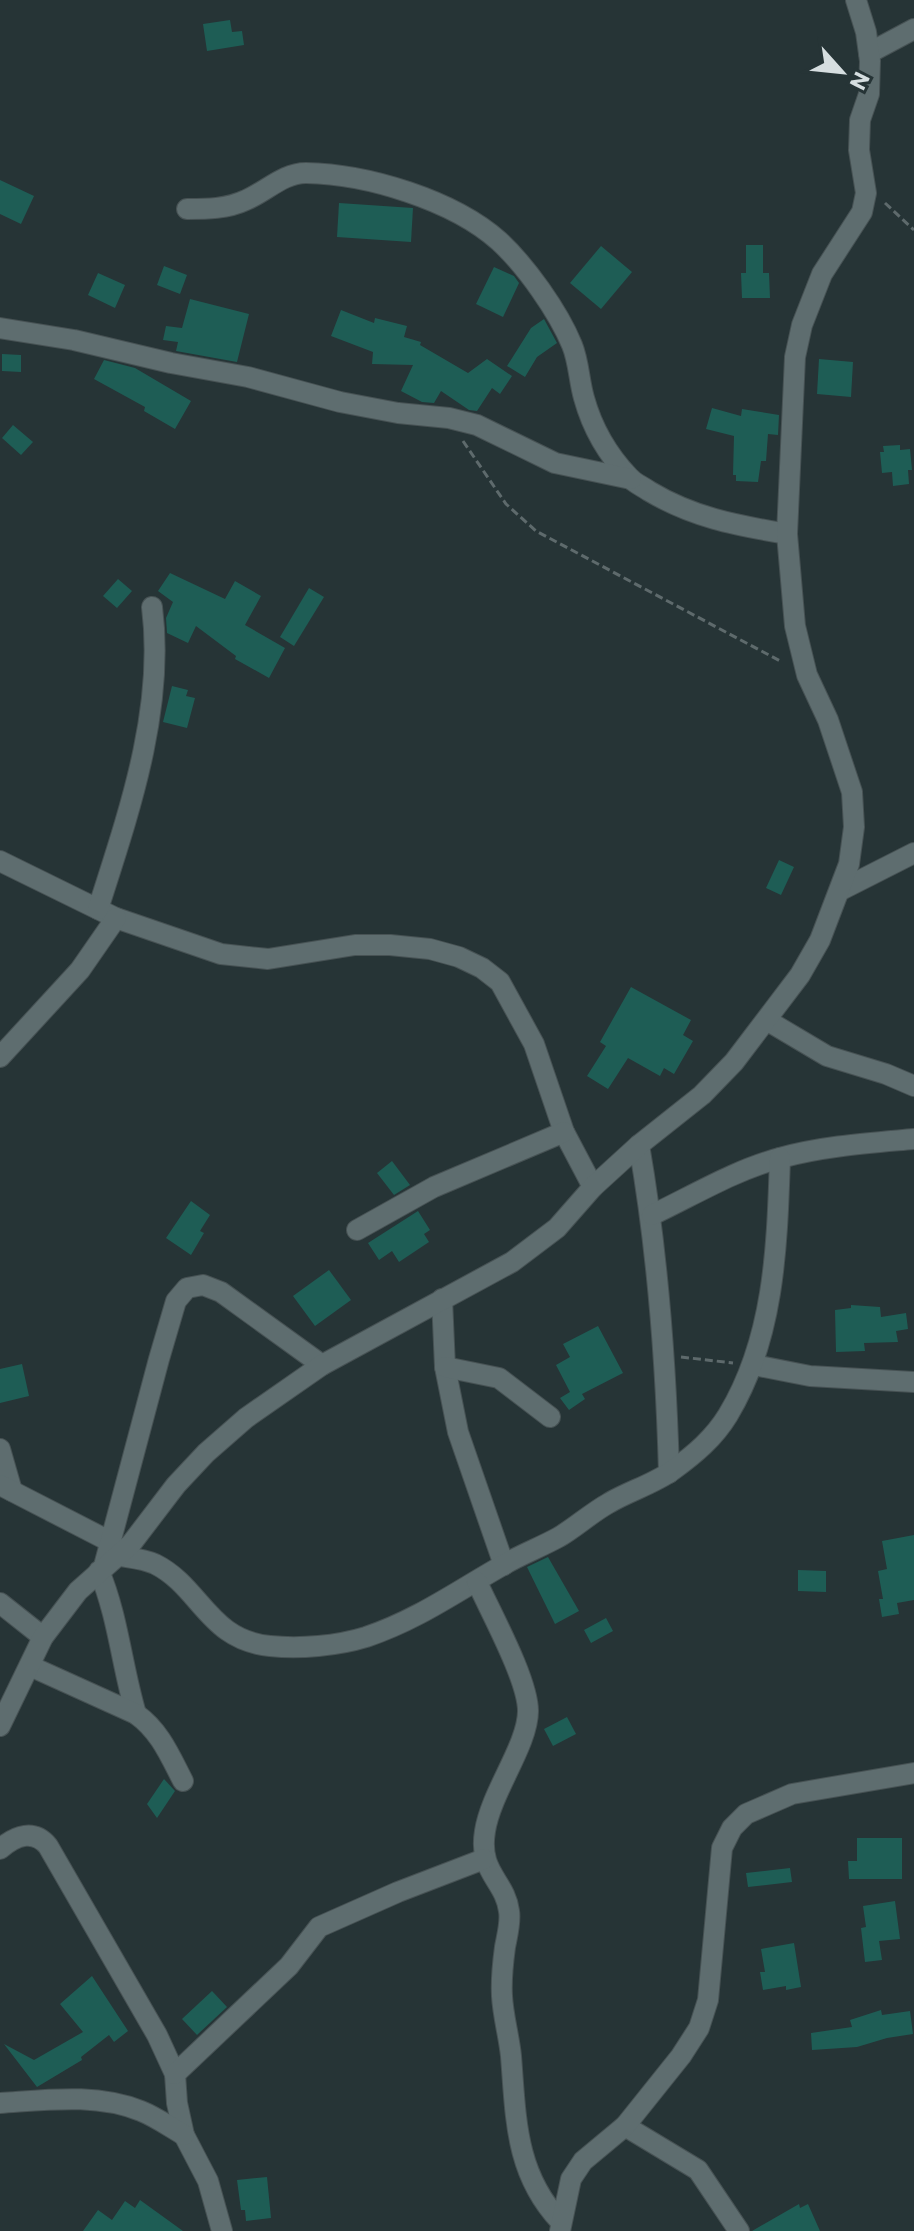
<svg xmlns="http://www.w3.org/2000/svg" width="914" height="2231" font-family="Commissioner,sans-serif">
  <rect width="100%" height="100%" fill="#263436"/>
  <g fill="#1e5d55">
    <path d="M230,20L232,32L242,31L244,45L207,51L203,24Z"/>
    <path d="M0,180L34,196L21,224L0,214Z"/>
    <path d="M339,203L413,208L411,242L337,237Z"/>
    <path d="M746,245H763V273H769L770,298H742L741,273H746Z"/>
    <path d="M601,246L632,272L601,309L570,283Z"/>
    <path d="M164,266L187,275L180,294L157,285Z"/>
    <path d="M494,267L514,276L519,283L503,317L476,304Z"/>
    <path d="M98,273L125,285L115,308L88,295Z"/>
    <path d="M190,299L249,314L237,362L176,351L178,342L163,340L166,326L182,328Z"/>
    <path d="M341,310L374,323L375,318L407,326L404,337L421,342L420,345L468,373L487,359L512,376L500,394L492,388L477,411L469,410L441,391L434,403L422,402L401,391L413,365L372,364L373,352L331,336Z"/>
    <path d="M544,319L557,343L537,357L525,377L507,366L531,328Z"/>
    <path d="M2,354L21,355V372L2,371Z"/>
    <path d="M819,359L853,362L851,397L817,394Z"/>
    <path d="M104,360L135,368L191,401L175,429L144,411L145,407L94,379Z"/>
    <path d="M712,408L741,416L742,409L779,415L778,435L768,434L766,461H761L758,482L736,481V475H733L734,436L706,429Z"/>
    <path d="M13,425L33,442L21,455L2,438Z"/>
    <path d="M900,445V450L910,449L912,470H908L909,484L893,486L892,472L882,473L880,452H884L883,446Z"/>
    <path d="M170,573L225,599L235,581L261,596L245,625L285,648L269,678L235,659L236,656L196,626L188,643L167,633L166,618L173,602L158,591Z"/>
    <path d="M118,579L132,591L117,608L103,596Z"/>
    <path d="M309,588L324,597L294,646L280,637Z"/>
    <path d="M172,686L188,690L186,696L195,698L187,728L163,722Z"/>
    <path d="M779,860L794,867L781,895L766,888Z"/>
    <path d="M631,987L691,1020L683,1035L693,1041L674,1074L664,1068L660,1076L628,1058L608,1089L587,1076L606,1046L600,1042Z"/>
    <path d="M392,1161L410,1185L394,1195L377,1173Z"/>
    <path d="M191,1201L210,1215L200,1231L204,1233L191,1255L166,1238Z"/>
    <path d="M418,1211L430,1230L424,1234L429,1242L399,1262L392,1251L379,1260L368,1243Z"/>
    <path d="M329,1270L351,1300L315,1326L293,1296Z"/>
    <path d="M851,1305L880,1307L881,1317L906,1313L908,1329L896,1331L898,1342L864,1343L865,1351L836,1352L835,1310L851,1308Z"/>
    <path d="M598,1326L623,1373L582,1394L585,1399L569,1410L560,1398L570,1392L556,1365L570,1357L563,1344Z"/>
    <path d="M22,1364L29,1396L0,1403V1369Z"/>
    <path d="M914,1535V1600L897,1603L899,1614L882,1617L879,1599H883L878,1571L887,1569L882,1541Z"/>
    <path d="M548,1557L579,1611L555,1624L527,1567Z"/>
    <path d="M798,1570L826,1571V1592L798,1591Z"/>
    <path d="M606,1618L613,1631L591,1643L584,1630Z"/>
    <path d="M567,1717L576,1734L553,1746L544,1729Z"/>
    <path d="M164,1779L175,1791L157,1818L147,1804Z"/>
    <path d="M857,1838H902V1879H849L848,1861H857Z"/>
    <path d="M790,1868L792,1882L748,1887L746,1873Z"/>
    <path d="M895,1901L900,1939L879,1941L882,1960L865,1962L861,1928L866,1927L863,1906Z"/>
    <path d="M794,1943L801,1987L786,1990V1986L763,1990L760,1972H765L761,1949Z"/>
    <path d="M92,1976L128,2031L114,2042L109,2035L81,2057L82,2060L37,2087L4,2044L34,2060L83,2032L60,2004Z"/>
    <path d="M212,1991L227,2007L197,2035L182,2019Z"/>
    <path d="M881,2010L882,2015L910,2011L913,2034L887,2038L857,2047L812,2050L811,2033L852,2027L850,2020Z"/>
    <path d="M267,2177L271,2218L246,2221L245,2210H241L237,2180Z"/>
    <path d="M140,2200L183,2231H83L98,2210L112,2220L125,2201L135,2208Z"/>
    <path d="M799,2204L800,2208L808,2204L820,2231H752Z"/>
  </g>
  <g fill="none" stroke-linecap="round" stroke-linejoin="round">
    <defs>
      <g id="minor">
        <path d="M869,53L914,29"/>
        <path d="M187,209C207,209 227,209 246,200C267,191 283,173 306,173C367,174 453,200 499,241C526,266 558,311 572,345C579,362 579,381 584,398C592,427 608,455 629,477C634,483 642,486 649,491C694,518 736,525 787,534"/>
        <path d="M0,328L74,340L171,363L248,377L340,402L398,413L449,418L477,425L555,463L631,479"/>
        <path d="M0,861L116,918L221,954L268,959L355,945H390L430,949L459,957L482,968L500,982L534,1044L564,1132L593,1187"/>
        <path d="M841,890L914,853"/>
        <path d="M98,909C129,812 165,709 152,607"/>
        <path d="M768,1021L827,1056L886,1074L914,1086"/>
        <path d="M0,1057L80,970L116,918"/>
        <path d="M639,1145C658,1254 666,1363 669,1473"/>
        <path d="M652,1215C694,1195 735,1170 780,1158C823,1146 870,1143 914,1139"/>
        <path d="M357,1230L434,1187L564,1132"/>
        <path d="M442,1299L445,1367L458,1432L504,1565"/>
        <path d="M754,1365L810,1376L914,1382"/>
        <path d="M445,1367L499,1378L550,1417"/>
        <path d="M0,1449L12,1491"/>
        <path d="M0,1485L109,1541"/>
        <path d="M120,1556C132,1558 144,1559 155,1564C201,1587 208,1640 270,1646C300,1649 337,1646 366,1637C419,1619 457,1591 505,1564C522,1554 541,1547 559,1537C576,1527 591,1513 609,1503C629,1491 654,1484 673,1470C695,1454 714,1438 728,1415C775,1337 777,1245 780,1158"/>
        <path d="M104,1566L159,1359L176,1301L187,1288L203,1285L221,1292L322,1365"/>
        <path d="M99,1571C118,1616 122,1667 136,1714"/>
        <path d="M477,1582C491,1613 528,1680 528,1711C528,1745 491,1792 485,1831C478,1873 505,1880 509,1911C511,1922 507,1936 505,1947C503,1962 501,1980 502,1996C503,2016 509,2036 511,2056C516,2118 515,2173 560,2221"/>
        <path d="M0,1603L43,1637"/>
        <path d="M30,1666L136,1714C160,1731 170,1756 183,1781"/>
        <path d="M0,1726L43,1637L78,1591L131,1544L176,1485L206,1453L246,1418L322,1365L512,1262L557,1228L593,1187L639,1145L702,1095L734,1062L800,975L820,940L849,864L854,827L852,792L828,720L807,675L795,626L787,534L795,357L802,325L822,274L862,212L866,193L859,150L860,120L869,94L870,61L866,32L856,0"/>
        <path d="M0,1849C16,1835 34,1829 48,1846L157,2035L175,2074L177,2103L184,2135L208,2181L222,2231"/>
        <path d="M175,2074L289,1966L319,1927L398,1892L484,1859"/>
        <path d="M0,2103C47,2100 96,2093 141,2111C156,2117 170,2127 184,2135"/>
        <path d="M625,2126L698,2170L739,2231"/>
        <path d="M560,2231L571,2179L583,2161L625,2126L681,2056L699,2028L708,2000L722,1848L732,1828L746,1814L792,1794L914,1773"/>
      </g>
    </defs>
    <use href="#minor" stroke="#475254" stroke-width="22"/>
    <g stroke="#5e6a6c" stroke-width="3" stroke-dasharray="8 4" stroke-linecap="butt">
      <path d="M885,203L914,230"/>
      <path d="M463,441L506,504L536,531L782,662"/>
      <path d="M681,1357L733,1363"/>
    </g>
    <use href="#minor" stroke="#5e6d6f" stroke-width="20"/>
  </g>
  <g transform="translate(842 72) rotate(117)" stroke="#263436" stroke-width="6" paint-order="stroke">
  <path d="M0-6L14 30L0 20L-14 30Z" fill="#d6dee0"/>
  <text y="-12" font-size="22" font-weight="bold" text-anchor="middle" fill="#d6dee0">N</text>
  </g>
</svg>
